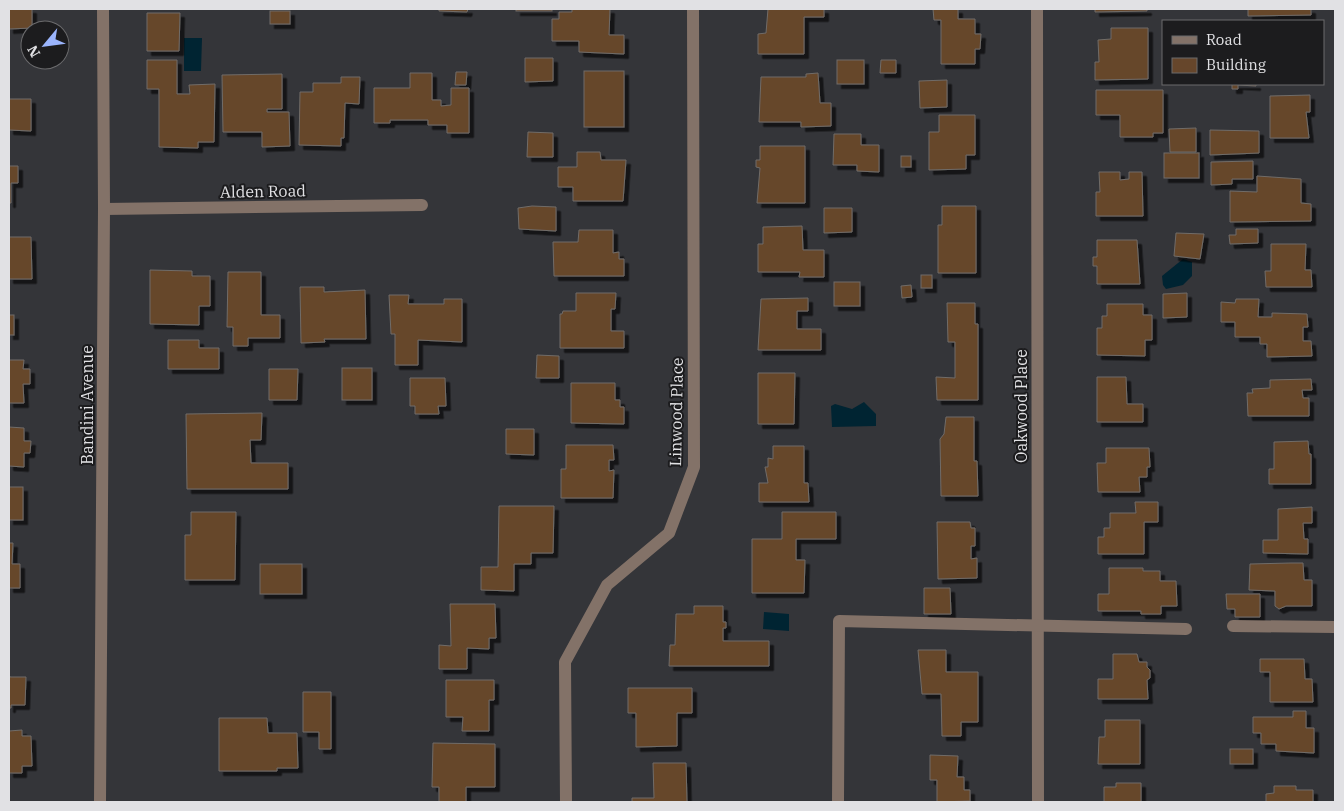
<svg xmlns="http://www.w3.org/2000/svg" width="1344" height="811" font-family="'IBM Plex Serif',serif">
  <defs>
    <filter id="shadow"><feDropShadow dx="4.5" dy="4.5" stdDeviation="0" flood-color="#0009"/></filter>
  </defs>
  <rect width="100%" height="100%" fill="#343539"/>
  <g fill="#002432">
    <path d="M184,38H202L201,71H184Z"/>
    <path d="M1183,259L1192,262V276L1183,285L1166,289L1163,285L1162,276Z"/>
    <path d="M864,402L876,414V426L832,427L831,406L835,404L852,409Z"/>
    <path d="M764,612L789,614V631L763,629Z"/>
  </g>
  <g fill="#66462b" stroke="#706c68" filter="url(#shadow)">
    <path d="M9,9H32V28L9,29Z"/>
    <path d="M439,9H468L467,12L439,11Z"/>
    <rect x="516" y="9" width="36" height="2"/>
    <path d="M572,9H610L609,35H624V54L579,52V41H552V19H559V12H572Z"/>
    <path d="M768,9H824V17H804V54H758V34L766,33Z"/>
    <path d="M933,9H958V19H975V34H981L980,49H975V64H941V20H934Z"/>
    <path d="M1095,9H1147V11L1095,12Z"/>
    <path d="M1248,9H1311V15L1248,16Z"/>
    <rect x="270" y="11" width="20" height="13"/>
    <path d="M147,13H180L179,51H147Z"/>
    <path d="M1111,28H1148V79L1095,80V62H1099L1098,40L1111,39Z"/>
    <path d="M525,58H553V81L525,82Z"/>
    <path d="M147,60H177V94H190L189,85L215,84L214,142H198V148L159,147V89H147Z"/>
    <rect x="837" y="60" width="27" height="24"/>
    <path d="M881,60H896V73H880Z"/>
    <rect x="584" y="71" width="40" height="56"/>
    <path d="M456,72H467L466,85H455Z"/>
    <path d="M410,73H432V100H441V106L451,105V88H469V133H447V125H428V120H390V123H374V88H410Z"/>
    <path d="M818,73L820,103H831V126L801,127V122H759L761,77H806V74Z"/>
    <path d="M282,74V109H267V112H289L290,146L262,147V132H223L222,75Z"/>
    <path d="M341,77H360L359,104L345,103L344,138H341V146L299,145L300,92H313V83H341Z"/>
    <path d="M947,80V107L920,108L919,81Z"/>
    <path d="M1232,84H1256V86L1238,85V89H1232Z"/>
    <path d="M1096,90H1163V133H1153V137H1120V115H1096Z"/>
    <path d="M1310,95V112H1306L1309,138H1270V96Z"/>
    <path d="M9,99H31V131L9,130Z"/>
    <path d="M939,115H975V155H966V169L929,170V132H939Z"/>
    <path d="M1196,128V152H1170L1169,129Z"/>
    <path d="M1210,130L1259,131V153L1210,155Z"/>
    <path d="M528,132L553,133V157H527Z"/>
    <path d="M834,134H861V145H879V172L857,171V165H833Z"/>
    <path d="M760,146H805V203H757L760,168L756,167V160H760Z"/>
    <path d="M577,152H600L601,160H626L623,201H573V187H558V167H577Z"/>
    <rect x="1164" y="153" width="35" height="25"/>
    <rect x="901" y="156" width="10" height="11"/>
    <path d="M1253,161V179H1232V184L1211,185V162Z"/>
    <path d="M9,166H18V183H11V203H9Z"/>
    <path d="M1099,172H1120V180L1129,179V172H1142L1143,216H1096V192H1100Z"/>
    <path d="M1257,176L1301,179V203L1311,204V221L1230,222V191L1257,192Z"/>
    <path d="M532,206L556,207V231L519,229L518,208Z"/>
    <path d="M942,206H976V273H938V225H942Z"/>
    <path d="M824,208H852V232L824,233Z"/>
    <path d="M802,226L803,250H824V277H799L800,272H758V244H763V227Z"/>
    <path d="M1236,229H1258V243L1230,244L1229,235H1236Z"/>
    <path d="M579,230H613V253L619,252V259H624V276H554L553,242H578Z"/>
    <path d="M1176,233L1204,234L1200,259L1174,256Z"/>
    <path d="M9,237H31L32,279H9Z"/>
    <path d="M1097,240H1137L1140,284H1097V266H1093V257H1097Z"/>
    <path d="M1271,244H1306L1305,270H1311L1312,287H1266L1265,271H1271Z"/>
    <path d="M150,270L192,271V276H210V306H199V325L150,324Z"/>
    <path d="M228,272H261V315H280V338H248V346H233V327H227Z"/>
    <rect x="921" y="275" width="11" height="13"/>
    <rect x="834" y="282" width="26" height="24"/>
    <path d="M911,285L912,297L902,298L901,286Z"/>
    <path d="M300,287H324V292L365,290L366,339H324L325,342L301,343Z"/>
    <path d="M576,293H616L615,309H611V331H624V348H560V314H562L563,311H576Z"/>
    <path d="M1187,293V317L1163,318V294Z"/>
    <path d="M389,295H409L408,304H444V299H462V342L418,340V365H395V334H391Z"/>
    <path d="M808,298V311H797V329H821V350H758L761,299Z"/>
    <path d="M1236,299H1259L1258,317H1272V313L1307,314L1308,327H1303V341H1311L1312,356L1267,357V344H1260V337H1235V322H1221V302L1235,303Z"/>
    <path d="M947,303H975V324H978V400H937L936,377L955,378V342H948Z"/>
    <path d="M1107,304H1143V315H1152V340H1145V356L1097,355V328H1102V316H1107Z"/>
    <rect x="9" y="315" width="5" height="20"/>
    <path d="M168,340H199V348H219V369H168Z"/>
    <path d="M537,355L559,356V378H536Z"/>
    <path d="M9,360H24L23,369H30V384H23L24,403H9Z"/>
    <rect x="342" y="368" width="30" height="32"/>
    <path d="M269,369H298L297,400H269Z"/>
    <path d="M758,373H795L794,424H758Z"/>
    <path d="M1097,377H1126L1127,404H1143V422H1097Z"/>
    <path d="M410,378H445L446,406H438L439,414H415V406H410Z"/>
    <path d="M1311,379L1312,390H1302L1303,398H1309V416H1248L1247,393H1253L1252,389L1270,388V380Z"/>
    <path d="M571,383H615V400H620V407H624V424L571,423Z"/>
    <path d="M262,413L261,440H250L251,463H288V489H187L186,414Z"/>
    <path d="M946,417H974V461H977L978,496H941L940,439L944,434Z"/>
    <path d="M9,427L24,428V441H31L30,453H24V467L9,466Z"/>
    <path d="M506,429H534V455L506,454Z"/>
    <path d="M1308,441L1309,454H1311V484H1269V469H1274V442Z"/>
    <path d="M566,445H613L614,460H609V471L614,470L613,498H561V469H566Z"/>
    <path d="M773,446H804V483H808L809,502H759V483H768L765,467H768V458L773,459Z"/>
    <path d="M1106,448H1149L1150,467H1147V477H1139L1140,492H1098L1097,463H1106Z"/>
    <rect x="9" y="487" width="14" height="33"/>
    <path d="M1135,502H1158V522H1144V554H1098V537H1104V528H1110V513H1136Z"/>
    <path d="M499,506H554L553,553H531V564H514V591L481,590V567H498Z"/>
    <path d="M1312,507V523H1303L1304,539H1308V554L1263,553V540H1278V509Z"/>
    <path d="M191,512H236L235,580H185V535H191Z"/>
    <path d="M782,512H836V539H796V560H805L804,593H752V539H782Z"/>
    <path d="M937,522H970L971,528H975V546H971V559L977,558V578L938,579Z"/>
    <path d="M9,543H13L12,564H20V588H9Z"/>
    <path d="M1291,563H1303L1304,580H1312V606H1286L1279,609L1275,606V591L1249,590L1250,564Z"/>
    <rect x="260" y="564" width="42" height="30"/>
    <path d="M1109,568H1143V571H1160V581H1176L1177,606H1161V614H1141V611H1098V594H1109Z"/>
    <path d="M924,588H950L951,614H924Z"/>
    <path d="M1226,594H1260V617H1235V609H1227Z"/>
    <path d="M450,604H495L496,638H489V649L467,648V669H439V645L451,646Z"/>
    <path d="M694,606H723V622H726V628H723V641H769V666H669L670,645H675L676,614H694Z"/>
    <path d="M918,650H946V672H978V722H961V736H942L941,694H922Z"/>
    <path d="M1113,654H1137L1139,662H1147V667L1150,670V678L1147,680L1148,699H1098V679H1113Z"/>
    <path d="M1260,659H1304L1305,679H1312L1313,702H1270V672H1260Z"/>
    <path d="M9,674L10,677H26L25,705H11V708H9Z"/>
    <path d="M446,680H494V700H489V731H462L463,717H446Z"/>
    <path d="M628,688H692V713H677V746L636,747V713H628Z"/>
    <path d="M303,692H331V749H319V732H303Z"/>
    <path d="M1293,711H1306V728H1314V753L1276,751V744H1261V733H1253V717H1293Z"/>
    <path d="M219,718H267L268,733H297L298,768H277V771H219Z"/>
    <path d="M1105,720H1140V764H1098L1099,737H1105Z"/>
    <path d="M22,730V736H31L32,766H22V773H9V731Z"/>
    <path d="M433,743L495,744V787H466V802H439V787H432Z"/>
    <rect x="1230" y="749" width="23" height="15"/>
    <path d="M930,755L958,756L957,777H964V790H970V801L937,802V780H930Z"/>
    <path d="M653,763H686L687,802H632V798H654Z"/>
    <path d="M1116,783H1141V802H1104V787H1116Z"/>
    <path d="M1274,786H1296V790H1313V802H1266V794L1274,793Z"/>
  </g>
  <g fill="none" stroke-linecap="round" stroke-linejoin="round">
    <g stroke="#837268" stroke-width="12">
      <path d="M1037,9L1038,802"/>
      <path d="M104,209L422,205"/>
      <path d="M1233,626L1335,627"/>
      <path d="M100,802L104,209L103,9"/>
      <path d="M566,802L565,662L607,585L669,533L694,467L693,9"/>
      <path d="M838,802L839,621L1186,629"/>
    </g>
  </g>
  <g text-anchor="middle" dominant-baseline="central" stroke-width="4" stroke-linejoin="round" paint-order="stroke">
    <g font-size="16" fill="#e1e1e4" stroke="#1c1c1e">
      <text transform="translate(263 191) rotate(-1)">Alden Road</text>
      <text transform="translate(87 405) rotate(-90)">Bandini Avenue</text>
      <text transform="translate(1021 406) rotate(-90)">Oakwood Place</text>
      <text transform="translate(676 412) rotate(-89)">Linwood Place</text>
    </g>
  </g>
  <rect width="1344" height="811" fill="none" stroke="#e1e1e4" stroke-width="20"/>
  <rect x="1162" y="20" width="162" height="65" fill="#1c1c1e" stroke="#6b6b6d"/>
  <rect x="1172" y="36" width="25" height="8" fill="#837268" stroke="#6b6b6d"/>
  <text x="1206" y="45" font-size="15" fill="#e1e1e4">Road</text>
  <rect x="1172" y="58" width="25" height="15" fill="#66462b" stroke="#6b6b6d"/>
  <text x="1206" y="70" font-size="15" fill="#e1e1e4">Building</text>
  <g transform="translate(45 45) rotate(241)"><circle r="24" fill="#1c1c1e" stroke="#6b6b6d"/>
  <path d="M0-4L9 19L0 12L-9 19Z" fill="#9bb5fd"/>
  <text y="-8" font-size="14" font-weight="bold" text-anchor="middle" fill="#e1e1e4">N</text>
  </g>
</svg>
